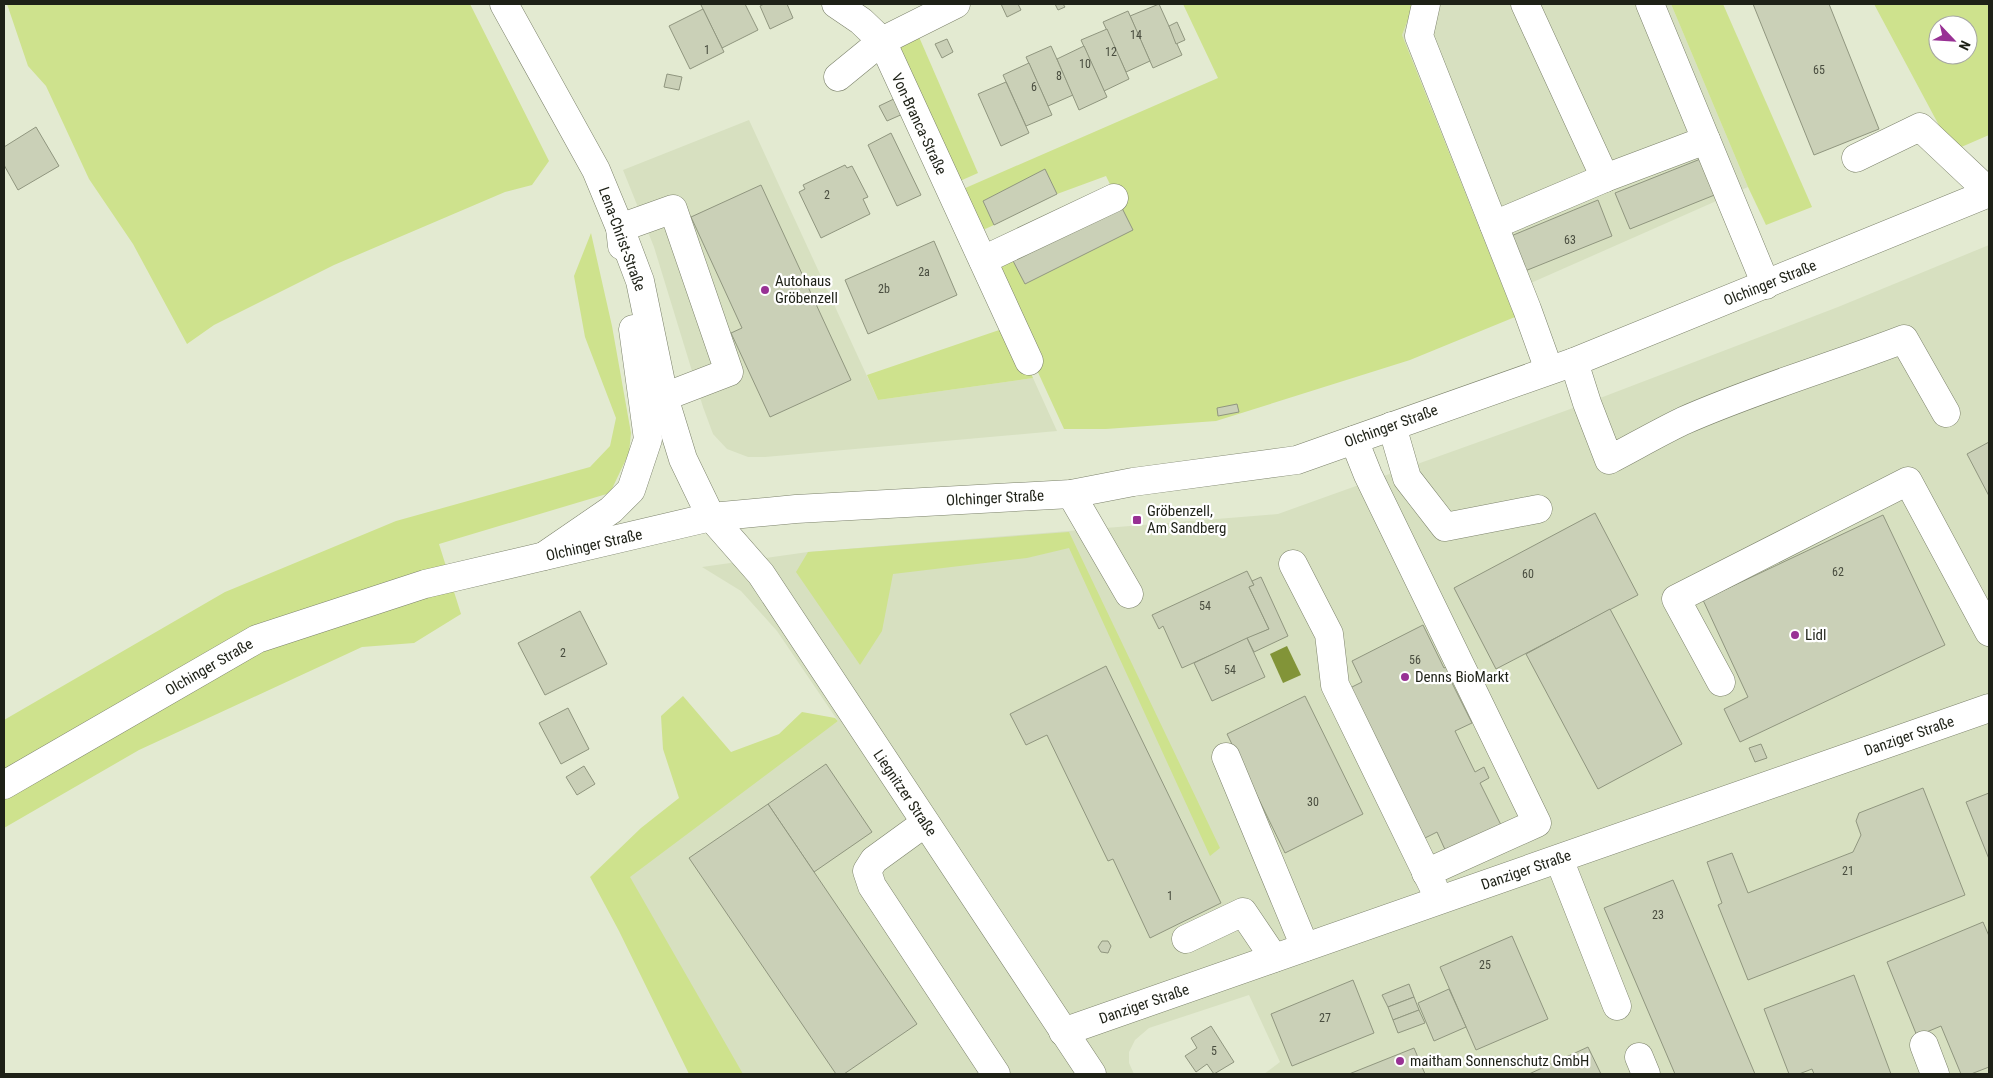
<svg xmlns="http://www.w3.org/2000/svg" width="1993" height="1078" font-family="'Roboto Condensed',sans-serif">
  <rect width="100%" height="100%" fill="#e3ead1"/>
  <g fill="#d7e0c0">
    <path d="M1414,4H1671L1748,187L1506,294L1402,35Z"/>
    <path d="M749,120L878,400L1033,378L1057,431L765,457H748L727,449L713,434L703,407L654,247L623,170Z"/>
    <path d="M1989,245V1074H1264L1280,1062L1249,995L1149,1028L1135,1040L1129,1052V1063L1134,1074H700L598,885L838,721L777,631L741,591L702,567L808,552L1278,514L1587,403L1838,307Z"/>
  </g>
  <g fill="#cee28d" fill-rule="evenodd">
    <path d="M7,4H470L549,161L532,185L505,192L334,265L214,325L187,344L133,244L89,179L46,86L28,66Z"/>
    <path d="M1183,4H1414L1402,35L1515,317L1410,360L1216,421L1106,429H1064L990,268L1011,257L1025,284L1132,230L1106,176L1057,194L1045,170L983,201L994,225L974,234L954,193L1218,78Z"/>
    <path d="M1671,4H1723L1812,207L1766,225L1748,187Z"/>
    <path d="M1874,4H1989V135L1959,148L1942,131ZM1938,25H1968V55H1938Z"/>
    <path d="M916,30L978,173L951,185L889,42Z"/>
    <path d="M591,233L612,326L631,433L629,453L610,493L439,544L461,614L414,643L362,647L139,750L4,828V720L225,592L396,521L590,467L610,446L616,418L585,337L574,276Z"/>
    <path d="M1011,326L1033,378L878,400L867,375Z"/>
    <path d="M1069,532L1220,848L1210,856L1069,548L1027,558L893,574L882,631L860,665L796,572L808,552Z"/>
    <path d="M683,696L731,752L779,734L802,712L835,718L838,721L630,877L743,1074H689L619,931L590,877L641,828L679,798L663,749L661,716Z"/>
  </g>
  <path fill="#829438" d="M1287,646L1301,675L1283,683L1270,654Z"/>
  <g fill="#cad0b7" stroke="#90967f">
    <path d="M704,4H745L758,30L722,48L701,5Z"/>
    <path d="M764,4H787L793,18L770,29L760,6Z"/>
    <path d="M1001,4H1018L1021,10L1007,17Z"/>
    <path d="M1055,4H1063L1065,7L1058,10Z"/>
    <path d="M1159,4L1182,55L1153,68L1130,16Z"/>
    <path d="M1753,4H1829L1879,129L1814,155Z"/>
    <path d="M703,9L724,52L690,69L669,26Z"/>
    <path d="M1128,11L1150,61L1126,72L1103,22Z"/>
    <path d="M1177,22L1185,40L1176,44L1169,26Z"/>
    <path d="M1107,29L1129,79L1104,91L1081,40Z"/>
    <path d="M947,39L953,52L942,58L935,44Z"/>
    <path d="M1051,46L1073,95L1048,106L1026,57Z"/>
    <path d="M1084,46L1107,97L1079,110L1057,59Z"/>
    <path d="M1029,63L1052,115L1026,126L1003,75Z"/>
    <path d="M667,74L682,77L679,90L664,87Z"/>
    <path d="M1006,82L1029,133L1001,146L978,94Z"/>
    <path d="M898,97L905,113L887,121L879,106Z"/>
    <path d="M36,127L59,166L18,190L4,165V147Z"/>
    <path d="M891,133L921,195L897,206L868,145Z"/>
    <path d="M1703,158L1717,194L1630,229L1615,193Z"/>
    <path d="M845,165L847,168L852,166L868,197L863,199L870,214L821,238L799,192L805,189L803,185Z"/>
    <path d="M1045,169L1057,194L994,225L983,201Z"/>
    <path d="M761,185L851,380L770,417L731,333L742,328L691,217Z"/>
    <path d="M1598,200L1612,236L1525,271L1511,236Z"/>
    <path d="M1119,202L1133,230L1025,284L1011,257Z"/>
    <path d="M934,241L957,295L868,334L845,280Z"/>
    <path d="M1237,404L1239,412L1218,416L1217,408Z"/>
    <path d="M1989,442V496L1967,454Z"/>
    <path d="M1595,513L1638,595L1496,669L1454,588Z"/>
    <path d="M1883,515L1945,645L1740,742L1724,709L1748,697L1703,600Z"/>
    <path d="M1247,571L1254,585L1249,587L1269,629L1182,668L1163,626L1159,629L1152,615Z"/>
    <path d="M1261,577L1288,636L1254,652L1247,638L1269,629L1249,587L1254,585L1252,581Z"/>
    <path d="M1610,609L1682,744L1598,789L1526,654Z"/>
    <path d="M580,611L607,664L545,695L518,643Z"/>
    <path d="M1423,625L1444,668L1453,664L1459,675L1450,679L1472,723L1455,731L1475,772L1484,767L1489,778L1480,783L1502,827L1447,854L1437,832L1421,840L1346,690L1362,682L1352,661Z"/>
    <path d="M1247,638L1265,677L1212,701L1194,663Z"/>
    <path d="M1106,666L1221,903L1150,938L1113,859L1108,861L1047,735L1026,745L1010,714Z"/>
    <path d="M1305,696L1363,814L1285,853L1227,734Z"/>
    <path d="M568,708L589,749L561,764L539,723Z"/>
    <path d="M1761,744L1767,758L1755,762L1749,748Z"/>
    <path d="M826,764L872,832L814,872L768,804Z"/>
    <path d="M584,766L595,784L577,795L566,777Z"/>
    <path d="M1923,788L1965,895L1748,980L1718,905L1722,903L1707,862L1732,853L1748,893L1853,852L1861,835L1856,821L1859,813Z"/>
    <path d="M1989,793V859L1966,802Z"/>
    <path d="M768,804L917,1024L844,1074H836L689,858Z"/>
    <path d="M1673,880L1755,1074H1675L1604,908Z"/>
    <path d="M1983,922L1989,936V1067L1971,1074H1961L1941,1026L1917,1036L1887,962Z"/>
    <path d="M1512,936L1548,1019L1476,1050L1440,967Z"/>
    <path d="M1102,941H1108L1111,946L1108,953L1101,952L1098,947Z"/>
    <path d="M1854,975L1891,1074H1814L1812,1069L1799,1074H1789L1764,1009Z"/>
    <path d="M1353,980L1374,1033L1292,1066L1271,1014Z"/>
    <path d="M1409,984L1414,997L1388,1007L1382,995Z"/>
    <path d="M1449,989L1466,1027L1434,1041L1418,1003Z"/>
    <path d="M1414,997L1419,1010L1393,1020L1388,1007Z"/>
    <path d="M1419,1010L1425,1023L1398,1033L1393,1020Z"/>
    <path d="M1211,1026L1234,1062L1214,1074L1207,1064L1196,1072L1185,1056L1197,1048L1191,1038Z"/>
    <path d="M1588,1047L1601,1074H1529Z"/>
    <path d="M1414,1048L1425,1074H1349Z"/>
  </g>
  <g fill="none" stroke-linecap="round" stroke-linejoin="round">
    <defs>
      <g id="minor">
        <path d="M504,4L596,170L620,228L640,281L664,397L683,459L711,517L761,574L1092,1074"/>
        <path d="M836,4L861,21L882,41L1029,361"/>
        <path d="M1426,4L1419,36L1527,309L1549,370"/>
        <path d="M1525,4L1605,178"/>
        <path d="M1650,4L1766,285"/>
        <path d="M838,77L882,41L956,4"/>
        <path d="M1856,158L1920,127L1989,192"/>
        <path d="M1494,225L1605,178L1706,140"/>
        <path d="M622,246L620,228L673,209L729,372L664,397"/>
        <path d="M983,260L1114,198"/>
        <path d="M1574,362L1587,403L1609,460C1634,447 1658,433 1683,421C1755,389 1831,367 1904,339L1946,413"/>
        <path d="M1392,426L1407,478L1445,527L1538,509"/>
        <path d="M1354,440L1368,475L1537,823L1426,873"/>
        <path d="M1071,494L1129,594"/>
        <path d="M544,556L611,510L631,490L648,439L633,329"/>
        <path d="M1293,564L1329,634L1335,685L1434,888"/>
        <path d="M1721,682L1676,599L1908,481L1989,632"/>
        <path d="M1226,757L1305,947"/>
        <path d="M925,823L874,860L867,871L872,886L996,1074"/>
        <path d="M1559,859L1617,1006"/>
        <path d="M1186,939L1243,912L1274,958"/>
        <path d="M1063,1032L1989,708"/>
        <path d="M1924,1045L1935,1074"/>
        <path d="M1639,1057L1646,1074"/>
      </g>
      <path id="major" d="M4,785L257,639L425,584L711,517L796,509L1071,494L1133,482L1297,460L1574,362L1989,193"/>
    </defs>
    <use href="#minor" stroke="#7c826b" stroke-width="29"/>
    <use href="#major" stroke="#7c826b" stroke-width="29"/>
    <use href="#minor" stroke="#fff" stroke-width="28"/>
    <use href="#major" stroke="#fff" stroke-width="28"/>
  </g>
  <g fill="#983194" stroke="#fff" stroke-width="2">
    <circle cx="765" cy="290" r="5"/>
    <rect x="1132" y="515" width="10" height="10" rx="2.5"/>
    <circle cx="1795" cy="635" r="5"/>
    <circle cx="1405" cy="677" r="5"/>
    <circle cx="1400" cy="1061" r="5"/>
  </g>
  <g text-anchor="middle" dominant-baseline="central" stroke-width="4.5" stroke-linejoin="round" paint-order="stroke">
    <g font-size="12" fill="#494d3f">
      <text x="1136" y="35">14</text>
      <text x="707" y="50">1</text>
      <text x="1111" y="52">12</text>
      <text x="1085" y="64">10</text>
      <text x="1819" y="70">65</text>
      <text x="1059" y="76">8</text>
      <text x="1034" y="87">6</text>
      <text x="827" y="195">2</text>
      <text x="1570" y="240">63</text>
      <text x="924" y="272">2a</text>
      <text x="884" y="289">2b</text>
      <text x="1838" y="572">62</text>
      <text x="1528" y="574">60</text>
      <text x="1205" y="606">54</text>
      <text x="563" y="653">2</text>
      <text x="1415" y="660">56</text>
      <text x="1230" y="670">54</text>
      <text x="1313" y="802">30</text>
      <text x="1848" y="871">21</text>
      <text x="1170" y="896">1</text>
      <text x="1658" y="915">23</text>
      <text x="1485" y="965">25</text>
      <text x="1325" y="1018">27</text>
      <text x="1214" y="1051">5</text>
    </g>
    <g font-size="15" fill="#1e2117" stroke="#fff">
      <text transform="translate(919 124) rotate(65)">Von-Branca-Straße</text>
      <text transform="translate(622 239) rotate(70)">Lena-Christ-Straße</text>
      <text transform="translate(1770 283) rotate(-22)">Olchinger Straße</text>
      <text transform="translate(1391 426) rotate(-20)">Olchinger Straße</text>
      <text transform="translate(995 498) rotate(-3)">Olchinger Straße</text>
      <text transform="translate(594 545) rotate(-13)">Olchinger Straße</text>
      <text transform="translate(209 667) rotate(-30)">Olchinger Straße</text>
      <text transform="translate(1909 736) rotate(-19)">Danziger Straße</text>
      <text transform="translate(905 793) rotate(56)">Liegnitzer Straße</text>
      <text transform="translate(1526 870) rotate(-19)">Danziger Straße</text>
      <text transform="translate(1144 1004) rotate(-19)">Danziger Straße</text>
    </g>
    <g font-size="15" fill="#1e2117" stroke="#fff" text-anchor="start">
      <text x="775" y="281">Autohaus<tspan x="775" dy="17">Gröbenzell</tspan></text>
      <text x="1147" y="511">Gröbenzell,<tspan x="1147" dy="17">Am Sandberg</tspan></text>
      <text x="1805" y="635">Lidl</text>
      <text x="1415" y="677">Denns BioMarkt</text>
      <text x="1410" y="1061">maitham Sonnenschutz GmbH</text>
    </g>
  </g>
  <rect width="1993" height="1078" fill="none" stroke="#1e2117" stroke-width="10"/>
  <g transform="translate(1953 40) rotate(115)"><circle r="24" fill="#ffffff" stroke="#a5a6a2"/>
  <path d="M0-4L9 19L0 12L-9 19Z" fill="#983194"/>
  <text y="-8" font-size="14" font-weight="bold" text-anchor="middle" fill="#1e2117">N</text>
  </g>
</svg>
